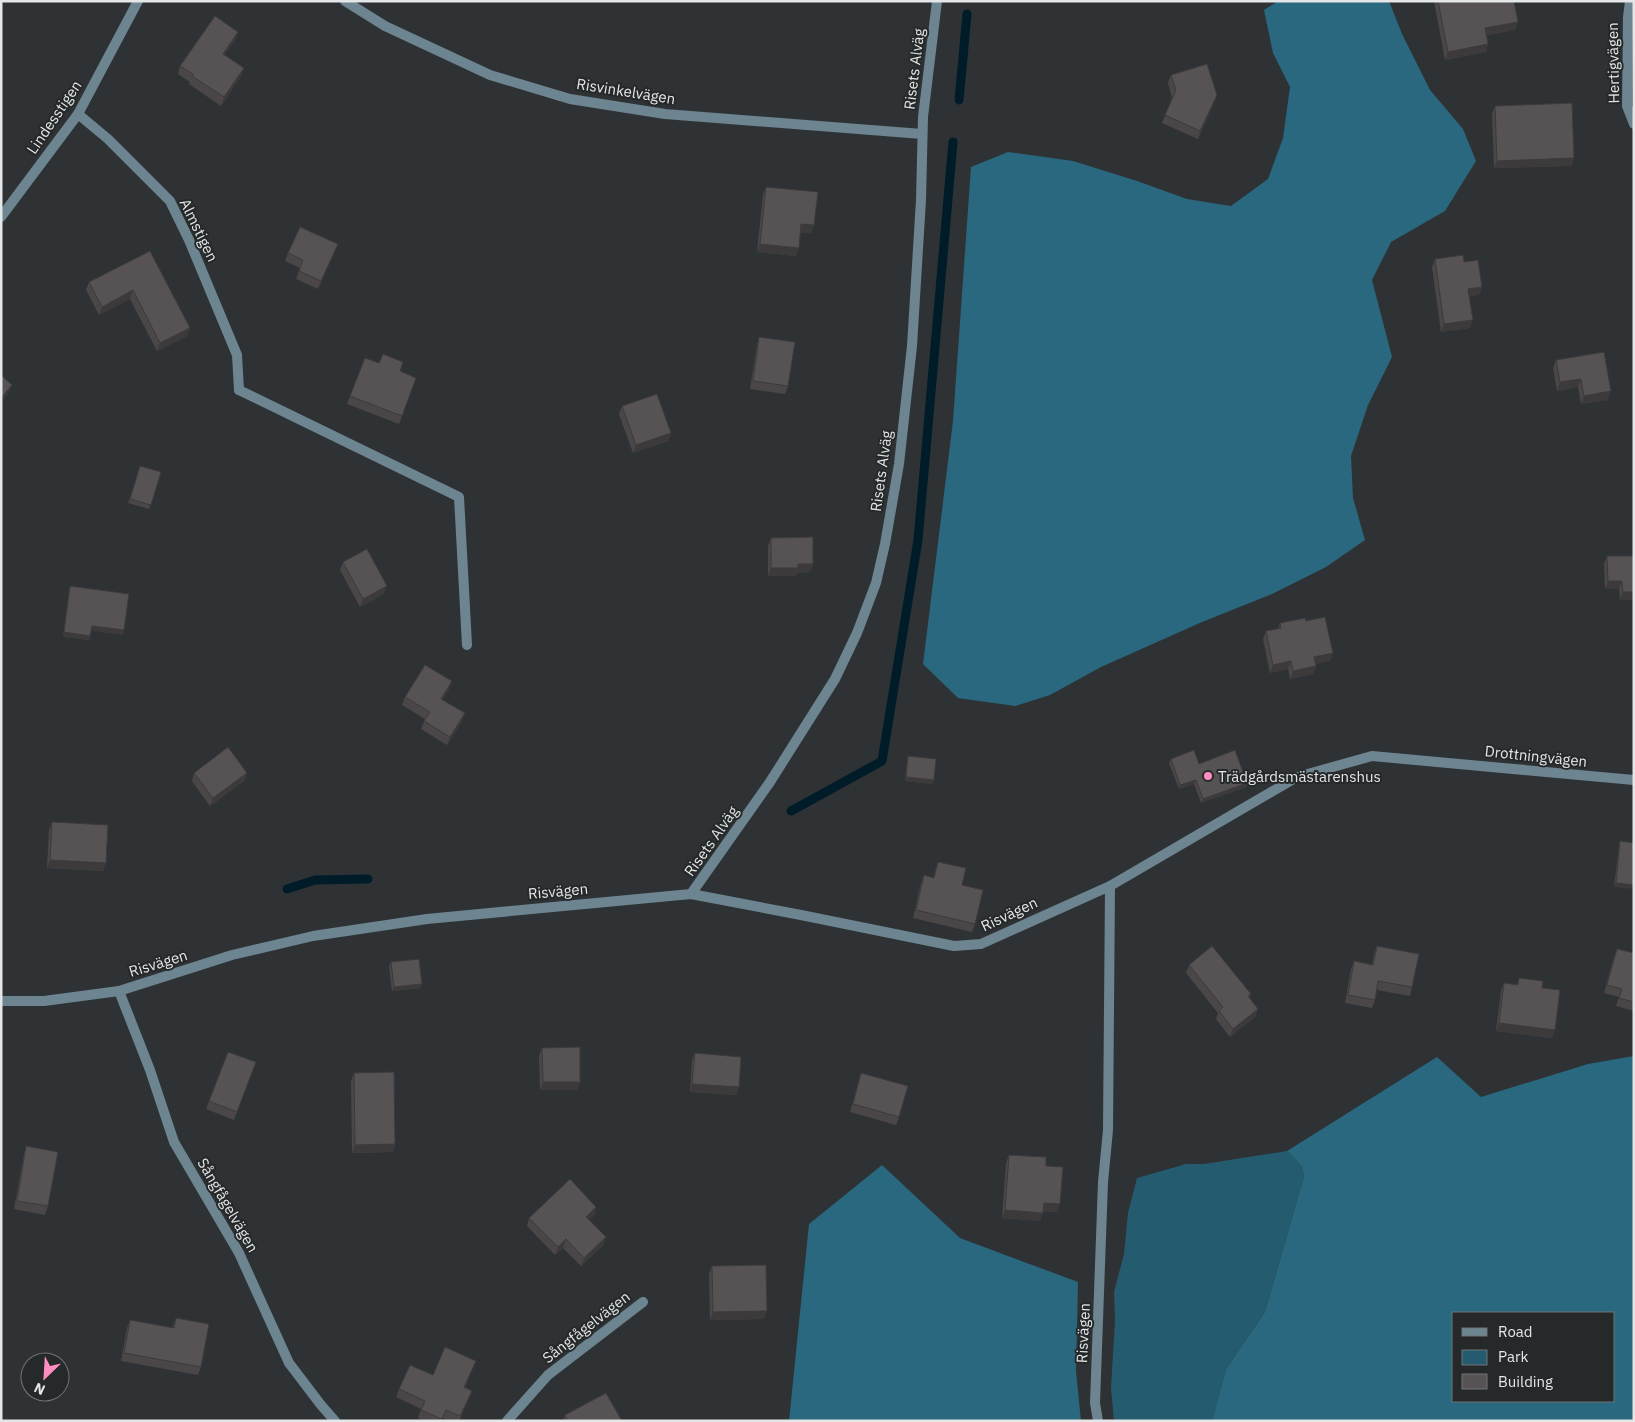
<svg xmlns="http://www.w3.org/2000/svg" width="1635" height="1422" font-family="'IBM Plex Sans',sans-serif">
  <rect width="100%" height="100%" fill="#2f3234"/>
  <path fill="#245b6f" d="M1287,1151L1302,1166L1304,1176L1265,1312L1226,1369L1212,1421H1114L1111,1388L1115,1320L1114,1292L1124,1254L1128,1213L1137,1178L1186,1164H1204Z"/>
  <g fill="#29687f" fill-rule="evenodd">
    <path d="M1278,1H1389L1402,34L1430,90L1463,129L1476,161L1445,211L1391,242L1372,280L1392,357L1368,405L1351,456L1353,498L1365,540L1326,567L1272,594L1202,622L1101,667L1050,695L1015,706L958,698L923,664L953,421L971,167L1008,152L1073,161L1137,181L1187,199L1231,206L1268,179L1283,138L1290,87L1273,53L1264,10Z"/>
    <path d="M1634,1056V1421H1212L1226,1369L1265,1312L1304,1176L1302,1166L1287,1151L1437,1057L1481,1097L1588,1064ZM1454,1313H1614V1401H1454Z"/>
    <path d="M882,1165L960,1238L1078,1282L1076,1371L1081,1421H789L809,1224Z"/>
  </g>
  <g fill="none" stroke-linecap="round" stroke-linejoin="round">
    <g stroke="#001c28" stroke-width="9">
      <path d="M959,100L967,14"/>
      <path d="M791,811L882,761L918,540L953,142"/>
      <path d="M287,889L315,880L368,879"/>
    </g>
    <path stroke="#6c8590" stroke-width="10" d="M239,390L459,497L467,645"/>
    <g stroke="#6c8590" stroke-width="10">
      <path d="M345,1L385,26L490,75L570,99L665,114L922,134"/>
      <path d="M1630,1L1628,17L1627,106L1634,124"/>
      <path d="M78,114L108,139L170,201L189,240L237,355L239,390"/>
      <path d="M1,217L78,114L138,1"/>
      <path d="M691,894L770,782L835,679L857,633L876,583L885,544L899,464L912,346L921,200L923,117L937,1"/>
      <path d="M119,991L150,1070L174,1142L239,1253L289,1363L321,1405L335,1421"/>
      <path d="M1,1001H44L119,991L232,955L313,936L427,919L691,894L801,915L954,946L981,944L1110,886L1297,777L1372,756L1634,780"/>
      <path d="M507,1421L548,1375L643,1302"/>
      <path d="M1098,1421L1095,1403L1103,1182L1108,1130L1110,886"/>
    </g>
  </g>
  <g fill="#4b4749">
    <path d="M1434,1H1514L1518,22L1515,30L1487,35L1488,44L1486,52L1445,60Z"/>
    <path d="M238,32L235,40L224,55L244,68L241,76L221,106L189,84L190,82L178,74L180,66Z"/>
    <path d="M1171,75L1214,103L1198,139L1162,123L1172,98L1168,83Z"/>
    <path d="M1495,106L1574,158L1571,166L1494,168L1492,114Z"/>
    <path d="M766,187L811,233L800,232L796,256L757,252L763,195Z"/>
    <path d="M338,244L318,289L296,279L300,268L285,261L288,253Z"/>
    <path d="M150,251L190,328L187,336L157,351L130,299L99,315L86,290L89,282Z"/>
    <path d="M1435,259L1464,262L1482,287L1479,295L1470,296V328L1441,332L1432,267Z"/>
    <path d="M759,337L788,386L785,394L750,389L757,345Z"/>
    <path d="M365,358L416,378L399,424L347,404Z"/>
    <path d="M1556,360L1608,400L1581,404L1578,387L1557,391L1553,368Z"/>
    <path d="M622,406L671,433L668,441L633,453L619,414Z"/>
    <path d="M140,466L161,472L149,509L128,503Z"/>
    <path d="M771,538L813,564L810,572L797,573L796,576H768V546Z"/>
    <path d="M1607,556H1634V600H1620L1619,589H1605L1604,564Z"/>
    <path d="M343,562L384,594L360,607L340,570Z"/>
    <path d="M70,586L123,635L91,630L89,640L63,637L69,590Z"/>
    <path d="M1306,621L1333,653L1330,661L1315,664L1316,666L1313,674L1290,679L1288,669L1270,673L1263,639L1266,631L1278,629L1280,623Z"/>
    <path d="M449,689L442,700L462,721L447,745L421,729L425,719L402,705L405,697Z"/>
    <path d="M908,756L933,784L905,781L907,760Z"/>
    <path d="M1171,759L1199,764L1247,783L1246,787L1201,803L1194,784L1179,789L1169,763Z"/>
    <path d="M194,773H247L244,781L210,806L192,781Z"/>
    <path d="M52,822L103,871L47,868L49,830Z"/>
    <path d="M1620,841L1634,843L1614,887L1619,845Z"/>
    <path d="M938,862L962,885L975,924L972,932L913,918L921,883L924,875L933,878Z"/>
    <path d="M1377,946L1412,987L1410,996L1377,990L1375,1000L1372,1008L1345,1003L1351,969L1354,961L1372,965L1374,954Z"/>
    <path d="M1617,949L1634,953V1011L1616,1006L1619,997L1604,993L1614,957Z"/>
    <path d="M391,962L422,984L420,988L392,991L389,966Z"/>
    <path d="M1189,965L1251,994L1249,998L1258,1009L1255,1017L1230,1037L1216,1019L1218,1013L1186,973Z"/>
    <path d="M1519,978L1542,988L1552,1038L1496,1031L1501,991L1504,983L1517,985Z"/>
    <path d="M542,1048L580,1082L577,1090H540L539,1056Z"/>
    <path d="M228,1052L256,1062L234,1120L206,1109Z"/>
    <path d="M695,1053L739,1087L736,1095L690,1092L692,1061Z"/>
    <path d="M354,1073L395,1144L393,1152L352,1153L351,1081Z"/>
    <path d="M861,1073L899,1117L896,1125L850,1112Z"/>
    <path d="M26,1146L48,1206L45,1215L14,1209L24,1154Z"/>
    <path d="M1009,1155L1046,1166L1057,1212L1043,1211L1040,1221L1002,1218L1006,1163Z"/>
    <path d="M596,1207L594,1215L589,1219L606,1237L603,1245L581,1266L563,1248L555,1255L527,1226L529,1218Z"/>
    <path d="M712,1266L764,1319L710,1320L709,1274Z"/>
    <path d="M176,1318L201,1367L198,1375L121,1361L127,1328L130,1320L172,1328Z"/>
    <path d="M476,1361L465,1387L472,1391L459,1421H450L443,1418L442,1421H424L418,1418L421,1409L396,1397L399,1389L433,1375Z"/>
    <path d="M565,1415L622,1421H563Z"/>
  </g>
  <g fill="#3d3a3c">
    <path d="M1518,22L1515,30L1482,36L1485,28Z"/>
    <path d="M238,32L235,40L220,62L223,54Z"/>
    <path d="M1488,44L1486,52L1445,60L1448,52Z"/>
    <path d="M244,68L241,76L221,106L224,97Z"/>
    <path d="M1217,95L1214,103L1198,139L1200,131Z"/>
    <path d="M1574,158L1571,166L1494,168L1497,161Z"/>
    <path d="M801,224L814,225L811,233L798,232Z"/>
    <path d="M338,244L335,252L318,289L321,281Z"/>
    <path d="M760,244L799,248L796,256L757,252Z"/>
    <path d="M1482,287L1479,295L1466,297L1468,289Z"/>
    <path d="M133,290L130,299L99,315L102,307Z"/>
    <path d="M1473,320L1470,328L1441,332L1444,324Z"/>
    <path d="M190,328L187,336L157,351L160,343Z"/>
    <path d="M1581,379L1578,387L1557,391L1560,382Z"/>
    <path d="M12,385L9,393L1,402V398Z"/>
    <path d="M1611,391L1608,400L1581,404L1584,396Z"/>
    <path d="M671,433L668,441L633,453L636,445Z"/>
    <path d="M798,564H813L810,572L797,573L796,576H768L771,568Z"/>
    <path d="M1608,581H1622L1619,589H1605Z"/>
    <path d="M387,586L384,594L360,607L363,599Z"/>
    <path d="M1623,592H1634V600H1620Z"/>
    <path d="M92,626L124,630L123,635L90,630Z"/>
    <path d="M64,632L90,636L89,640L63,637Z"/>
    <path d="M1333,653L1330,661L1311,665L1314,657Z"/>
    <path d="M1291,661L1288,669L1270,673L1273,665Z"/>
    <path d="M1316,666L1313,674L1290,679L1293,671Z"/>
    <path d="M452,681L449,689L438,707L441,699Z"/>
    <path d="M465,713L462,721L447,745L450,737Z"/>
    <path d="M247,773L244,781L210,806L213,798Z"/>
    <path d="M906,777L934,780L933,784L905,781Z"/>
    <path d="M1196,780L1194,784L1179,789L1180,785Z"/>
    <path d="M1247,783L1246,787L1201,803L1203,799Z"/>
    <path d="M50,860L106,863L103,871L47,868Z"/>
    <path d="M1616,883L1634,885V889L1614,887Z"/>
    <path d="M422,984L420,988L392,991L394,987Z"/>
    <path d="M1258,1009L1255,1017L1230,1037L1233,1029Z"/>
    <path d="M1499,1023L1555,1030L1552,1038L1496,1031Z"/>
    <path d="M543,1082H580L577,1090H540Z"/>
    <path d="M692,1084L739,1087L736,1095L690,1092Z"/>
    <path d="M395,1144L393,1152L352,1153L355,1145Z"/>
    <path d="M1044,1203L1060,1204L1057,1212L1041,1211Z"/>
    <path d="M596,1207L594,1215L584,1225L586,1217Z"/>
    <path d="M1005,1210L1043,1213L1040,1221L1002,1218Z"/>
    <path d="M606,1237L603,1245L581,1266L584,1258Z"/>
    <path d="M566,1239L563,1248L555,1255L558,1247Z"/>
    <path d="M767,1311L764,1319L710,1320L713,1312Z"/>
  </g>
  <g fill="#575355" stroke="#3d3a3c">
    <path d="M1438,1H1514L1518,22L1485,28L1488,44L1448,52Z"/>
    <path d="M215,16L238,32L223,54L244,68L224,97L192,76L193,74L180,66Z"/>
    <path d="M1207,64L1217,95L1200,131L1165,115L1176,90L1171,75Z"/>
    <path d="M1572,103L1574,158L1497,161L1495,106Z"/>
    <path d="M766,187L818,192L814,225L801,224L799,248L760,244Z"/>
    <path d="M300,227L338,244L321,281L299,271L303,260L288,253Z"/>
    <path d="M150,251L190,328L160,343L133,290L102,307L89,282Z"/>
    <path d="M1463,255L1464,262L1478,260L1482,287L1468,289L1473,320L1444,324L1435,259Z"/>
    <path d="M759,337L795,342L788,386L753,381Z"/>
    <path d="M1604,352L1611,391L1584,396L1581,379L1560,382L1556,360Z"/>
    <path d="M383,354L403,362L400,371L416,378L402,416L350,396L365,358L379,363Z"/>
    <path d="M1,375L12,385L1,398Z"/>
    <path d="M657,394L671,433L636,445L622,406Z"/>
    <path d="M140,466L161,472L151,505L130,499Z"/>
    <path d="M813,537V564H798V568H771V538Z"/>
    <path d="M367,549L387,586L363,599L343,562Z"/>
    <path d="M1607,556H1634V592H1623L1622,581H1608Z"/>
    <path d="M70,586L129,594L124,630L92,626L90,636L64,632Z"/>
    <path d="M1325,617L1333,653L1314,657L1316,666L1293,671L1291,661L1273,665L1266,631L1281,628L1280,623L1305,618L1306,621Z"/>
    <path d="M425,665L452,681L441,699L465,713L450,737L424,721L430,712L405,697Z"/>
    <path d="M228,747L247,773L213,798L194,773Z"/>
    <path d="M1194,750L1199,764L1235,750L1247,783L1203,799L1196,780L1180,785L1171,759Z"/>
    <path d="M908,756L936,759L934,780L906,777Z"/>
    <path d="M52,822L108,825L106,863L50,860Z"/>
    <path d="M1620,841L1634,843V885L1616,883Z"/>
    <path d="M938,862L966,868L962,885L983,890L975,924L916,910L924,875L934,878Z"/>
    <path d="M1212,946L1251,994L1248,996L1258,1009L1233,1029L1219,1011L1223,1007L1189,965Z"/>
    <path d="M1377,946L1419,954L1412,987L1378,981L1375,1000L1348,995L1354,961L1373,965Z"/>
    <path d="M1617,949L1634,953V1002L1619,998L1622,989L1607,985Z"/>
    <path d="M419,959L422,984L394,987L391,962Z"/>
    <path d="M1519,978L1543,981L1542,988L1560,990L1555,1030L1499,1023L1504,983L1518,985Z"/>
    <path d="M580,1047V1082H543L542,1048Z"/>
    <path d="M228,1052L256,1062L237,1112L209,1101Z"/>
    <path d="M695,1053L741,1057L739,1087L692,1084Z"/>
    <path d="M394,1072L395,1144L355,1145L354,1073Z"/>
    <path d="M861,1073L908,1086L899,1117L853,1104Z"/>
    <path d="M26,1146L58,1152L48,1206L17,1201Z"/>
    <path d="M1009,1155L1046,1157V1166L1063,1167L1060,1204L1044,1203L1043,1213L1005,1210Z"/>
    <path d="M570,1179L596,1207L586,1217L606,1237L584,1258L566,1239L558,1247L529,1218Z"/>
    <path d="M766,1265L767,1311L713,1312L712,1266Z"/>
    <path d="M176,1318L209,1324L201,1367L124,1353L130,1320L174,1328Z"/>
    <path d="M445,1347L476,1361L464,1387L472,1391L460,1416L446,1410L442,1419L421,1410L425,1401L399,1389L410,1365L433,1375Z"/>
    <path d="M606,1393L622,1421H568L565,1415Z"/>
  </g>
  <circle fill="#fd8ebf" stroke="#25292a" stroke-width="2" cx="1208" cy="776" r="5"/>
  <g text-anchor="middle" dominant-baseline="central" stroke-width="4" stroke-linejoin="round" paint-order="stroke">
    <g font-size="15" fill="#e4e6e7" stroke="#25292a">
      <text transform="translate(1613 63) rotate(-91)">Hertigvägen</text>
      <text transform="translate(914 69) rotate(-83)">Risets Alväg</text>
      <text transform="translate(626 91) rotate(9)">Risvinkelvägen</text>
      <text transform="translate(54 117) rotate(-56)">Lindesstigen</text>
      <text transform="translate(199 230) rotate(64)">Almstigen</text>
      <text transform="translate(881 471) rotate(-82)">Risets Alväg</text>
      <text transform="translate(1536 756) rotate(6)">Drottningvägen</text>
      <text transform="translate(711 841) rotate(-55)">Risets Alväg</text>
      <text transform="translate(558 891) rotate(-5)">Risvägen</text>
      <text transform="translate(1009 914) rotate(-25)">Risvägen</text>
      <text transform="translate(158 963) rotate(-17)">Risvägen</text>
      <text transform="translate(228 1205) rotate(60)">Sångfågelvägen</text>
      <text transform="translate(586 1327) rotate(-38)">Sångfågelvägen</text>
      <text transform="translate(1083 1333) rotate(-87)">Risvägen</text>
    </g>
    <g font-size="15" fill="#e4e6e7" stroke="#25292a" text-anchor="start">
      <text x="1218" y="776">Trädgårdsmästarenshus</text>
    </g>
  </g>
  <rect width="1635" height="1422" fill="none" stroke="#e4e6e7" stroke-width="5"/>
  <rect x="1452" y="1312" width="162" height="90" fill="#25292a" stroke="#717576"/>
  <rect x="1462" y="1328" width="25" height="8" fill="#6c8590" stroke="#717576"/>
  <text x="1498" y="1337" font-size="15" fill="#e4e6e7">Road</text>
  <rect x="1462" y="1350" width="25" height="15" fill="#245b6f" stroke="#717576"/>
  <text x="1498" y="1362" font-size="15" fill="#e4e6e7">Park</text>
  <rect x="1462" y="1374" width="25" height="15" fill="#575355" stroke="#717576"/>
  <text x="1498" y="1387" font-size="15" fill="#e4e6e7">Building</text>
  <g transform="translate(45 1377) rotate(205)"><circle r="24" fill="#25292a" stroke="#717576"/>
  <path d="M0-4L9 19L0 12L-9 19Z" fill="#fd8ebf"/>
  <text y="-8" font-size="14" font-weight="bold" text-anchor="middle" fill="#e4e6e7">N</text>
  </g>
</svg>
